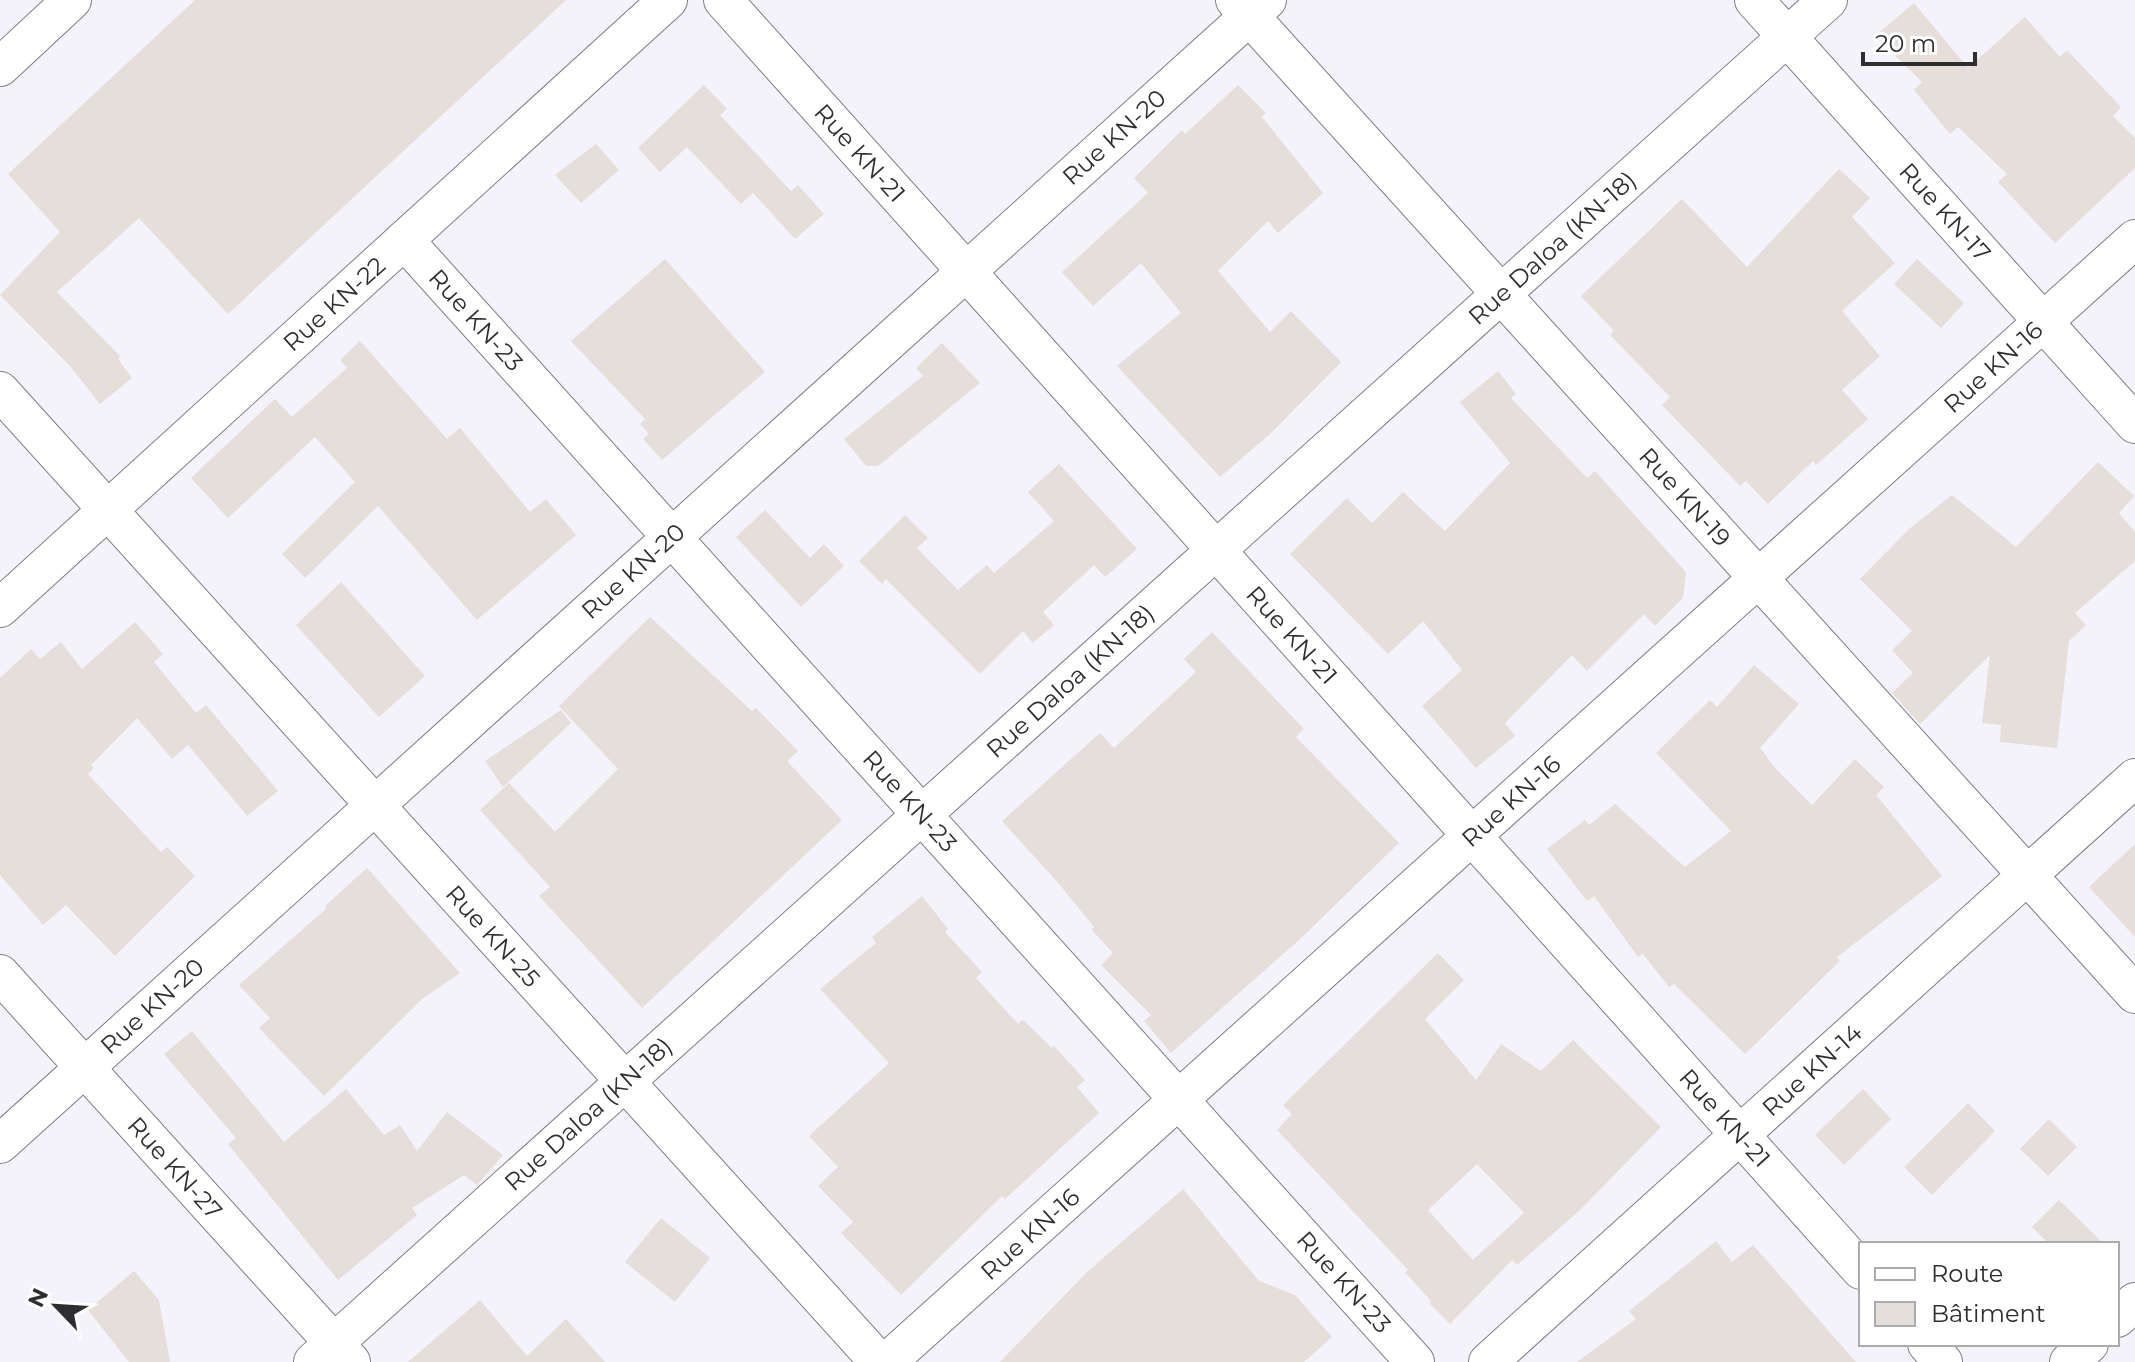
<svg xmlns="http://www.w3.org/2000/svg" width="2135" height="1362" font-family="Montserrat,sans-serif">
  <rect width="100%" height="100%" fill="#f4f2fa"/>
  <g fill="#e5ded9" fill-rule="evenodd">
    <path d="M195,0H566L228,314L139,218L57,292L120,356L118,359L132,378L100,404L70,366L0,295L60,232L8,174Z"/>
    <path d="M1914,3L1968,68L2025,17L2060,57L2067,50L2121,107L2113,116L2135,138V168L2055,243L1998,182L2007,174L1958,127L1950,134L1914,90L1922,82L1875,36Z"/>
    <path d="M704,85L727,109L720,115L791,191L798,185L824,214L795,239L753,193L741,204L687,147L660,172L638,148Z"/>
    <path d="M1238,85L1266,113L1262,117L1323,193L1278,233L1268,221L1218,271L1270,332L1291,311L1341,362L1270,434L1220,477L1117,366L1181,313L1141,263L1093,306L1062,272L1148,193L1134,178L1182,130L1185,134Z"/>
    <path d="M596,144L619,170L581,203L555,175Z"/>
    <path d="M1839,169L1870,198L1852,217L1895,263L1842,311L1880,356L1842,390L1868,419L1816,465L1813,461L1768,504L1746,481L1740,486L1662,405L1670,397L1610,335L1614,331L1581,296L1682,199L1747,267Z"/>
    <path d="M665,259L765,372L662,460L643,439L649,434L640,424L645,419L571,341Z"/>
    <path d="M1917,259L1964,303L1941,328L1894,284Z"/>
    <path d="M360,341L447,439L460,428L530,512L546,499L576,535L477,620L378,506L305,578L282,554L355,482L315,437L228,518L191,478L275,399L292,417L347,368L340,360Z"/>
    <path d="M942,343L980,383L878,466H866L844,439L923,376L916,368Z"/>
    <path d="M1498,371L1516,394L1511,398L1587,478L1595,471L1686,572L1683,598L1655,626L1644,614L1587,671L1572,655L1505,723L1515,736L1476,768L1422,706L1462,670L1423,621L1388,654L1290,554L1347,498L1372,523L1403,492L1445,531L1510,463L1460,402Z"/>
    <path d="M2098,462L2134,496L2119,513L2135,532V561L2075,613L2086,625L2069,641L2057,748L2000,742L2001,725L1982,723L1990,655L1920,724L1892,693L1913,673L1892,650L1912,631L1860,579L1909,529L1952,495L2016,547Z"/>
    <path d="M1059,464L1137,549L1105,577L1094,565L1043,612L1054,625L1033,643L1023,631L980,674L886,579L882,584L859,561L905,515L928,538L917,548L958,590L987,565L994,573L1054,521L1028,492Z"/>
    <path d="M765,510L810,558L824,544L844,566L801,607L736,537Z"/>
    <path d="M341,582L425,676L379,717L296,625Z"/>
    <path d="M650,617L752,711L756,708L798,751L787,761L842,820L642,1008L539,896L550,887L480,810L509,783L555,832L618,769L559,706Z"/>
    <path d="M135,622L163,654L154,662L196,713L206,705L278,791L247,816L188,745L172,759L137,718L91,765L94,768L88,774L161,852L167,847L195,876L115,956L66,905L43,925L0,875V678L31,649L40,659L61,642L82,669Z"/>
    <path d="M1212,632L1304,729L1296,737L1399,843L1299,940L1171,1053L1144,1021L1151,1015L1101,965L1113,953L1092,930L1094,927L1059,884L1002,821L1100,733L1114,748L1196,672L1184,659Z"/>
    <path d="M1754,665L1799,704L1760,748L1776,769L1812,805L1855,759L1884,787L1876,795L1942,876L1837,957L1840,961L1745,1054L1674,984L1669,987L1643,954L1638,957L1594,896L1587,901L1547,849L1585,820L1589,825L1615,804L1685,867L1731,831L1656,753L1710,700L1717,707Z"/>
    <path d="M561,710L571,723L503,787L485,761Z"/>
    <path d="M2135,844V937L2089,887Z"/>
    <path d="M367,868L460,973L422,999L324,1096L259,1028L270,1018L239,985L327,908L325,906Z"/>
    <path d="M922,896L948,929L945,932L982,972L976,978L1018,1024L1023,1020L1052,1048L1054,1046L1085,1080L1077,1087L1099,1113L1005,1199L1002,1196L901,1295L841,1233L853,1222L818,1186L838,1167L809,1136L889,1063L820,989L876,943L872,937Z"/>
    <path d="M1438,953L1464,980L1425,1019L1476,1080L1501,1044L1541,1071L1573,1040L1661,1127L1580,1210L1517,1265L1512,1260L1450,1324L1429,1303L1431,1301L1405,1272L1408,1270L1277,1130L1292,1114L1283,1105ZM1477,1164L1524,1213L1473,1260L1428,1210Z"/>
    <path d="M192,1031L284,1142L346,1089L384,1135L400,1125L417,1151L447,1112L503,1155L477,1185L464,1175L412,1208L417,1215L338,1280L228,1144L236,1138L164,1054Z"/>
    <path d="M1863,1089L1891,1119L1844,1165L1815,1135Z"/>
    <path d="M1968,1103L1995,1131L1932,1195L1904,1167Z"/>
    <path d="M2049,1119L2077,1147L2048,1176L2020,1149Z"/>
    <path d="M1183,1189L1259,1281L1295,1295L1332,1337L1304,1362H1000L1086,1273Z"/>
    <path d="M2059,1200L2104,1244H2049L2032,1227Z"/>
    <path d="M661,1218L710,1258L675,1302L625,1262Z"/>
    <path d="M1716,1241L1732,1262L1753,1245L1856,1362H1577L1636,1319L1629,1311Z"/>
    <path d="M134,1271L159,1300L170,1362H129L88,1310Z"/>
    <path d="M480,1300L527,1356L566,1319L605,1362H408Z"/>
  </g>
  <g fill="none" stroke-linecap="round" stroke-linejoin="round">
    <defs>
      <g id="minor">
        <path d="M723,0L1861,1270"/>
        <path d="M1235,0L2135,994"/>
        <path d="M1754,0L2135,424"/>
        <path d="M0,67L72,0"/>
        <path d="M404,240L1415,1362"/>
        <path d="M0,391L879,1362"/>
        <path d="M0,608L668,0"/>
        <path d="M0,974L351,1362"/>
        <path d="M0,1144L1267,0"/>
        <path d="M2117,1318L2135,1302"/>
        <path d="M1927,1344L1943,1362"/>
        <path d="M313,1362L1828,0"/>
        <path d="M887,1362L2135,239"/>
        <path d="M1488,1362L2135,778"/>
        <path d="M2069,1362L2089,1344"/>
      </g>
    </defs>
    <use href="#minor" stroke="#7e7d84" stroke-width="40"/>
    <use href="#minor" stroke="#fff" stroke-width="38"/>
  </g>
  <g text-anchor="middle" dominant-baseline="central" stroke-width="7" stroke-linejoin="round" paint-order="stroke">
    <g font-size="24" fill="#2e2d30" stroke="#fff">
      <text transform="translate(1114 137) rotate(-42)">Rue KN-20</text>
      <text transform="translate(860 153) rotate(48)">Rue KN-21</text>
      <text transform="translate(1945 212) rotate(48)">Rue KN-17</text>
      <text transform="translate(1552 248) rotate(-42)">Rue Daloa (KN-18)</text>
      <text transform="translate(334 304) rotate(-42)">Rue KN-22</text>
      <text transform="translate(476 320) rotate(48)">Rue KN-23</text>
      <text transform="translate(1993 367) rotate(-42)">Rue KN-16</text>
      <text transform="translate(1685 497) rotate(48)">Rue KN-19</text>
      <text transform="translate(633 571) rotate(-42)">Rue KN-20</text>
      <text transform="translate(1292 635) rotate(48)">Rue KN-21</text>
      <text transform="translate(1070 681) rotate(-42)">Rue Daloa (KN-18)</text>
      <text transform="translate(910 801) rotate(48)">Rue KN-23</text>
      <text transform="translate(1511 801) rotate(-42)">Rue KN-16</text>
      <text transform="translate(493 936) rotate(48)">Rue KN-25</text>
      <text transform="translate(152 1006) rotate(-42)">Rue KN-20</text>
      <text transform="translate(1812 1070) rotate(-42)">Rue KN-14</text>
      <text transform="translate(588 1114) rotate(-42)">Rue Daloa (KN-18)</text>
      <text transform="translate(1725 1118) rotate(48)">Rue KN-21</text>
      <text transform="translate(175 1168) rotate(48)">Rue KN-27</text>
      <text transform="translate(1030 1234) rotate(-42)">Rue KN-16</text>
      <text transform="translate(1344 1282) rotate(48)">Rue KN-23</text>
    </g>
  </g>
  <rect x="1859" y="1242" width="260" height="104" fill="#ffffff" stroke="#ababac" stroke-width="2"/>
  <rect x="1875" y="1268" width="40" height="12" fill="#ffffff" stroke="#ababac" stroke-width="2"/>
  <text x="1931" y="1282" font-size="24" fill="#2e2d30">Route</text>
  <rect x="1875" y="1302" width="40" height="24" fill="#e5ded9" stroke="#ababac" stroke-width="2"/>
  <text x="1931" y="1322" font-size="24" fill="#2e2d30">Bâtiment</text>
  <g transform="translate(56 1306) rotate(295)" stroke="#ffffff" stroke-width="6" paint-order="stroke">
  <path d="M0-6L14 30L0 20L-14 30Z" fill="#2e2d30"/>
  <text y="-12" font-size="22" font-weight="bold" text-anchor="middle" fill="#2e2d30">N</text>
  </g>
  <path d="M1863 52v12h112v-12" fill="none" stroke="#2e2d30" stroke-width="4"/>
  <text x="1875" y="52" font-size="24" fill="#2e2d30" stroke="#ffffff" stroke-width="6" paint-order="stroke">20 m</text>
</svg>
